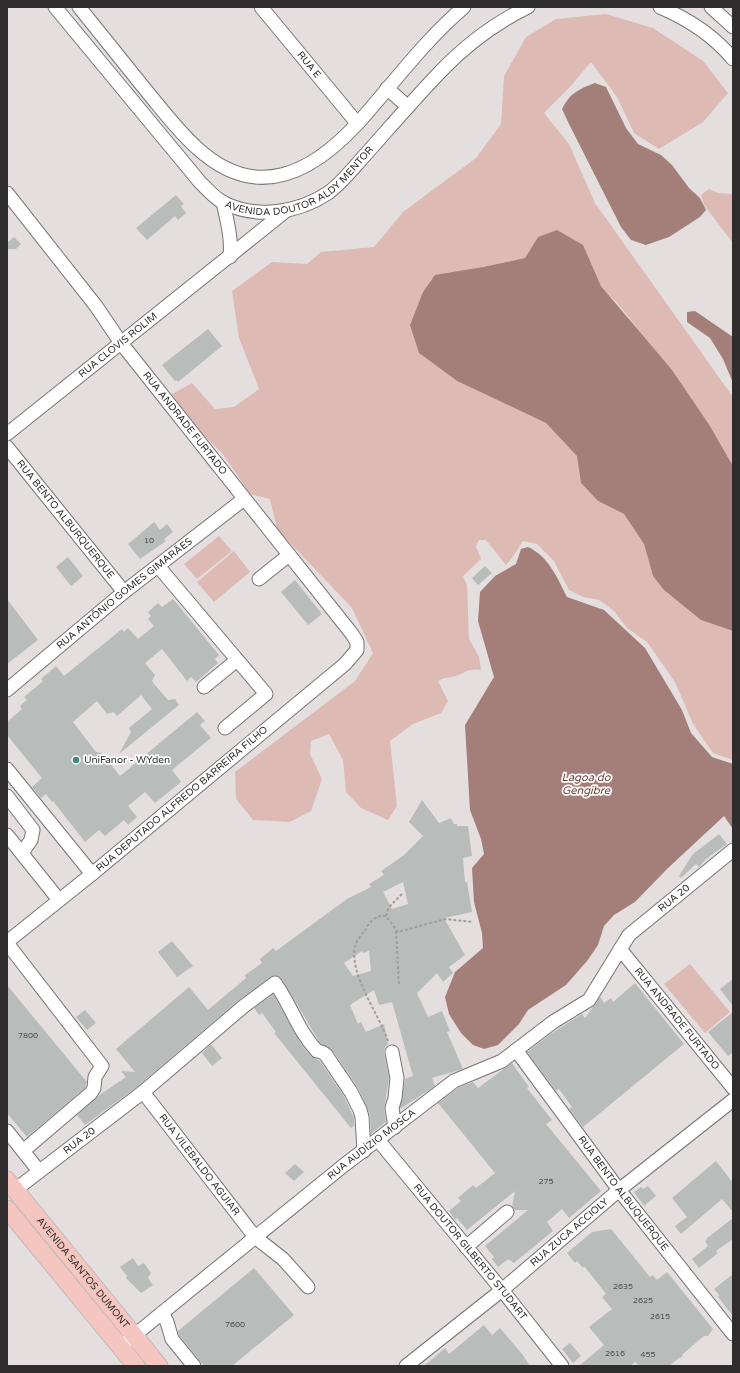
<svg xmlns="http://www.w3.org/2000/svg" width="740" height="1373" font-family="'Varela Round',sans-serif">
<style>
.green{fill:#debab5}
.water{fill:#a47f79}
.building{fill:#b8bdbc;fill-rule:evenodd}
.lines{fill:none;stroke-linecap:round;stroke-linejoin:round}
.minor-casing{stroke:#787473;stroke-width:15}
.major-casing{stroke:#bcbbbb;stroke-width:19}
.path{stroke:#a29e9d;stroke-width:2;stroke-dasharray:3 2;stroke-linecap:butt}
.minor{stroke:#fff;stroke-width:13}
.major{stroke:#f5c5bf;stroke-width:17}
.poi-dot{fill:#418987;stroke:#fff;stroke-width:1.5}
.labels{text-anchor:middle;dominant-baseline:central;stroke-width:3.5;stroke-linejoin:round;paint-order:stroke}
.number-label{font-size:8px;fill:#505050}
.street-label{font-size:10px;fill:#2e2c2c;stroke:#fff}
.poi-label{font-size:10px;fill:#2e2c2c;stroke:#fff;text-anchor:start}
.water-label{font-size:11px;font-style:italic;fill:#713b34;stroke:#fff}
</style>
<rect width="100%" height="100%" fill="#e4dfde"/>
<path class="green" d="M606,14L653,28L703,61L728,93L703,122L659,149L634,133L617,97L591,62L569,88L544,113L569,144L595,203L733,397V466L710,426L624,311L601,286L583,246L538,237L525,258L483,267L419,353L457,381L546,423L578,456L581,483L598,501L624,514L644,544L653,576L701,620L733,631V760L713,753L693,724L675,682L647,642L627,628L614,611L599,600L583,597L569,590L554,561L537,544L523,541L512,558L506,565L486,540H479L476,546L481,559L463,576L467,585L469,639L479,657L481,670C468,668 467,672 456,676C449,678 445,677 438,681L448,701L441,713L413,724L390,741L397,806L388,820L361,808L346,792L343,760L329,734L311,741L310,754L322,779L311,811L290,822L253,820L236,799L235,772L355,681L373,653L352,608L277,529L270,499L250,494L222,453L195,427L172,394L192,383L215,409L234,407L259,389L239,338L232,291L272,262L307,264L321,252L374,247L403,212L476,158L501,124L504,76L526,37L556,19Z
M709,189L718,193L733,194V243L704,205L701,195Z
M219,536L232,551L197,579L184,564Z
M234,551L250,572L214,602L197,582Z
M690,964L730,1012L705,1033L664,984Z"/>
<path class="water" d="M595,83L606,87L626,128L638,144L661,155L672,165L689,188L700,198L706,210L700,217L669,237L646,245L631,240L621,227L569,124L562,109C570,93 579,89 595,83Z
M557,230L583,245L601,286L672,370L710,426L733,466V631L701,620L664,590L653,576L644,544L624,514L598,501L581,483L577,456L546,423L457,381L419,353L410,325L423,292L435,275L483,267L525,258L538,237Z
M695,311L733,337V383L723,359L710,338L687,322V312Z
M528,547C548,556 557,577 567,597L604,610L645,648L682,710L691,733L712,757L733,764V829L724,816L668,868L635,902L614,915L604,926L598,945L587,961L566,985L528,1010L519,1024L498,1045L484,1049L473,1045L461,1033L449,1014L445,997L455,972L483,948L482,933L474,902L472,868L484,854L481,839L470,810L465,725L494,677L478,621L480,592L495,576L516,564L521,549Z"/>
<path class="building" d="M176,195L184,204L181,206L186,213L178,220L175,216L147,240L136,228Z
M14,237L21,244L16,249H7V243Z
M208,329L222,346L178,382L177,380L175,381L162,365Z
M154,522L160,530L167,524L173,532L164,539L166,541L140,559L128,544Z
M68,557L83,576L71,586L56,567Z
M485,566L492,573L478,585L472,578Z
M295,580L322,614L308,625L281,592Z
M7,599L38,640L7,664Z
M173,599L219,655L215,659L218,663L196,682L191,677L187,681L162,649L145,663L155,675L152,681L155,685L168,700L175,699L179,705L119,754L131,732L129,728L152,709L141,695L117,716L114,712L107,714L97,701L73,722L96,752L102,753L120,776L197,712L205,721L200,725L211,738L172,770L181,782L155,803L145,792L128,806L137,817L128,825L124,820L105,836L99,830L85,842L53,801L52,802L46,794L41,798L32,787L42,778L7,735V722L22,709L20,706L27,700L24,697L43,681L41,679L56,666L64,676L122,629L124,632L128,628L138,639L154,626L148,619L151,616L148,612L158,603L162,607Z
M422,800L439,823L451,818L454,824H457V826H468L472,856L463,858L465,882H467L472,912L444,918L465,955L449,967L453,973L443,982L437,973L417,993L428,1017L442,1011L450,1031L447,1032L463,1069L432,1078L435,1086L400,1109L405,1079L413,1076L392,1002L379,1005L374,990L350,1005L358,1024L361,1022L366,1032L384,1024L388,1045L385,1046L384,1053L389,1078L384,1109L386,1122L371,1134L370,1115L358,1088L333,1051L321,1044L317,1038L282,979L274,975L239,1000L138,1086L85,1125L77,1115L98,1096L126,1077L121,1071L135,1072L116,1049L189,987L208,1010L246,978L245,975L262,963L260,959L273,948L276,951L347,899L371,887L369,884L384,875L381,871L404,855L423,836L409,822ZM403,882L408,904L392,909L383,892ZM362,951L363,953L369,951L371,971L353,976L344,963Z
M719,834L727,844L706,859L699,867L696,864L681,878L679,876L693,854Z
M172,941L193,966L177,977L158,952Z
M733,979V1006L720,989Z
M635,983L684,1044L583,1127L569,1109L572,1107L559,1089L556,1091L527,1052L552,1033L582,1014L585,1018L600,997L604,1003L611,998L613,1002Z
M7,985L87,1082L85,1088L27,1137L7,1113Z
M273,994L304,1048L311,1056L320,1061L344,1096L354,1118V1126L351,1128L274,1033L276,1032L262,1013L259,1015L254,1008Z
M85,1010L96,1023L87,1030L76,1017Z
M733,1012V1052L728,1056L708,1032Z
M211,1044L222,1058L212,1066L202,1053Z
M512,1063L529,1087L527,1088L552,1120L546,1124L601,1191L569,1218L562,1209L547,1222L553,1231L514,1263L508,1259L498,1267L492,1259L494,1257L485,1246L528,1210H515L512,1206L515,1191L467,1230L457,1218L455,1220L449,1211L461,1201L458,1198L473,1185L476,1188L495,1173L438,1103L458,1088L473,1082L478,1088Z
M716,1161L733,1183V1212L722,1199L681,1234L675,1226L687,1217L672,1198Z
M295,1164L304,1172L294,1181L285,1173Z
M648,1186L656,1196L644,1206L634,1192L641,1187L643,1189Z
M733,1218V1239L716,1251L718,1253L699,1268L692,1259L708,1246L705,1241L707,1240L706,1239Z
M611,1229L650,1277L653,1275L657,1280L667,1272L713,1329L708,1336H704L683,1354L682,1357L679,1358L669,1366H639L635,1362L630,1366H579L604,1345L589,1327L612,1309L602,1297L606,1294L603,1290L584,1266L583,1268L577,1261L575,1263L567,1253L592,1232Z
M133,1258L138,1266L144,1263L151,1273L148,1278L153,1285L141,1293L126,1278L127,1276L120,1267Z
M254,1268L294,1315L232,1366H204L179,1335L178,1331Z
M733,1274V1316L718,1297L719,1295L714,1289Z
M484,1325L492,1335L500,1328L523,1355L530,1366H424L445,1348L449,1354Z
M570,1343L581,1356L573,1363L562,1349Z"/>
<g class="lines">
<g class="minor-casing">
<g id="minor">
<path id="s1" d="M55,7L199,181C206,188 214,198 224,203C257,219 298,213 328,193C342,183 354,167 366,154C391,126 415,98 441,71C467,44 495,23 528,7"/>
<path d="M79,7C102,36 126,65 149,94C164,112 179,132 197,148C256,202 311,174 358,123C393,84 424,41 464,7"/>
<path id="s2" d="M261,7L357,123"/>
<path d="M660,7C688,19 714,36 733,59"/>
<path d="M711,7L733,27"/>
<path d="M387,88L408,107"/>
<path id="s3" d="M7,193L96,306L121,343L352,634L357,642V650L345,664L92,874L7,942"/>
<path d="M223,202C227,221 232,238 230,257"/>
<path id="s4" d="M7,434L287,210"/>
<path id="s5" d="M7,447L124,592"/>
<path d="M158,566L266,694L225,728"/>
<path d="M259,579L289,555"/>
<path d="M204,687L237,660"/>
<path id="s6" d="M7,690L124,592L244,499"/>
<path d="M7,769L92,874"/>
<path d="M7,796L33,830L31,840L22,853"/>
<path d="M7,835L59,900"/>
<path d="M7,943L102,1066L95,1077L94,1088L91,1093L23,1151L39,1171"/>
<path id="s7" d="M620,949L733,1088"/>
<path id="s8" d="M516,1050L619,1190L733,1334"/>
<path d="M392,1052L397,1078L395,1098L392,1108L395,1127"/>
<path id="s9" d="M143,1092L255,1237L283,1259L308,1287"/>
<path d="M7,1131L23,1151"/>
<path id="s10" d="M378,1140L502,1290L562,1366"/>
<path id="s11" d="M15,1190L143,1092L244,1006L275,983C291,1005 298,1031 317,1051L322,1052L326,1055L351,1092L360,1110L362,1117L364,1151"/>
<path d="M466,1247L507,1212"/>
<path d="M162,1313L167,1322L172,1339L194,1366"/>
<path id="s12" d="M120,1347L343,1166L454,1081L502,1061L553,1022L589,1000L629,935L733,850"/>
<path id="s13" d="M406,1366L502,1290L619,1190L733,1100"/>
</g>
</g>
<g class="major-casing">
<g id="major">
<path id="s14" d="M7,1180L159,1366"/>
<path d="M7,1209L136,1366"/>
</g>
</g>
<path class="path" d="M386,916L389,907L403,893
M396,931L399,985
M388,1041C379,1014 349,975 355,946C357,940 362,934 365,930C370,921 376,915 386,916L398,932L445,919L473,922"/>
<use href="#minor" class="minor"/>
<use href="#major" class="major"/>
</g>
<circle class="poi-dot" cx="76" cy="760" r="4"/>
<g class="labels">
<g class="number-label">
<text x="149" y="540">10</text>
<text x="28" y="1035">7800</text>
<text x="546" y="1181">275</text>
<text x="623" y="1286">2635</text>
<text x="643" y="1300">2625</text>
<text x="660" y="1316">2615</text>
<text x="235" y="1324">7600</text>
<text x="615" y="1353">2616</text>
<text x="648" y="1354">455</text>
</g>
<g class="street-label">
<text stroke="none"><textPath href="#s2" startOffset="75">RUA E</textPath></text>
<text stroke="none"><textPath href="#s1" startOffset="346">AVENIDA DOUTOR ALDY MENTOR</textPath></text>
<text stroke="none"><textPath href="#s4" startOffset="142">RUA CLOVIS ROLIM</textPath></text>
<text stroke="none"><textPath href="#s3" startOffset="291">RUA ANDRADE FURTADO</textPath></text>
<text stroke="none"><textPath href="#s5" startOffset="93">RUA BENTO ALBURQUERQUE</textPath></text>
<text stroke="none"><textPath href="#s6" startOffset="152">RUA ANTÔNIO GOMES GIMARÃES</textPath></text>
<text transform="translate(182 799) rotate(-40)">RUA DEPUTADO ALFREDO BARREIRA FILHO</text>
<text stroke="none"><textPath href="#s12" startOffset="720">RUA 20</textPath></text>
<text stroke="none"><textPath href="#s7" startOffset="90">RUA ANDRADE FURTADO</textPath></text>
<text stroke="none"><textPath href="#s11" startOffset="81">RUA 20</textPath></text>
<text stroke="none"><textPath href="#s12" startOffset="323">RUA AUDÍZIO MOSCA</textPath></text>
<text stroke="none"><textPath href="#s9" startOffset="92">RUA VILEBALDO AGUIAR</textPath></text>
<text stroke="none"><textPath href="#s8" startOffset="179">RUA BENTO ALBUQUERQUE</textPath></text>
<text stroke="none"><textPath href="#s13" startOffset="211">RUA ZUCA ACCIOLY</textPath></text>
<text stroke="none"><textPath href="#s10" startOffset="145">RUA DOUTOR GILBERTO STUDART</textPath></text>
<text stroke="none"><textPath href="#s14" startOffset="120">AVENIDA SANTOS DUMONT</textPath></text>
</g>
<g class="poi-label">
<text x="84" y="760">UniFanor - WYden</text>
</g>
<g class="water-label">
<text x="586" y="777">Lagoa do<tspan x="586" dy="13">Gengibre</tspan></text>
</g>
</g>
<rect width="740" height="1373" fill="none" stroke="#2e2c2c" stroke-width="16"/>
</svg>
